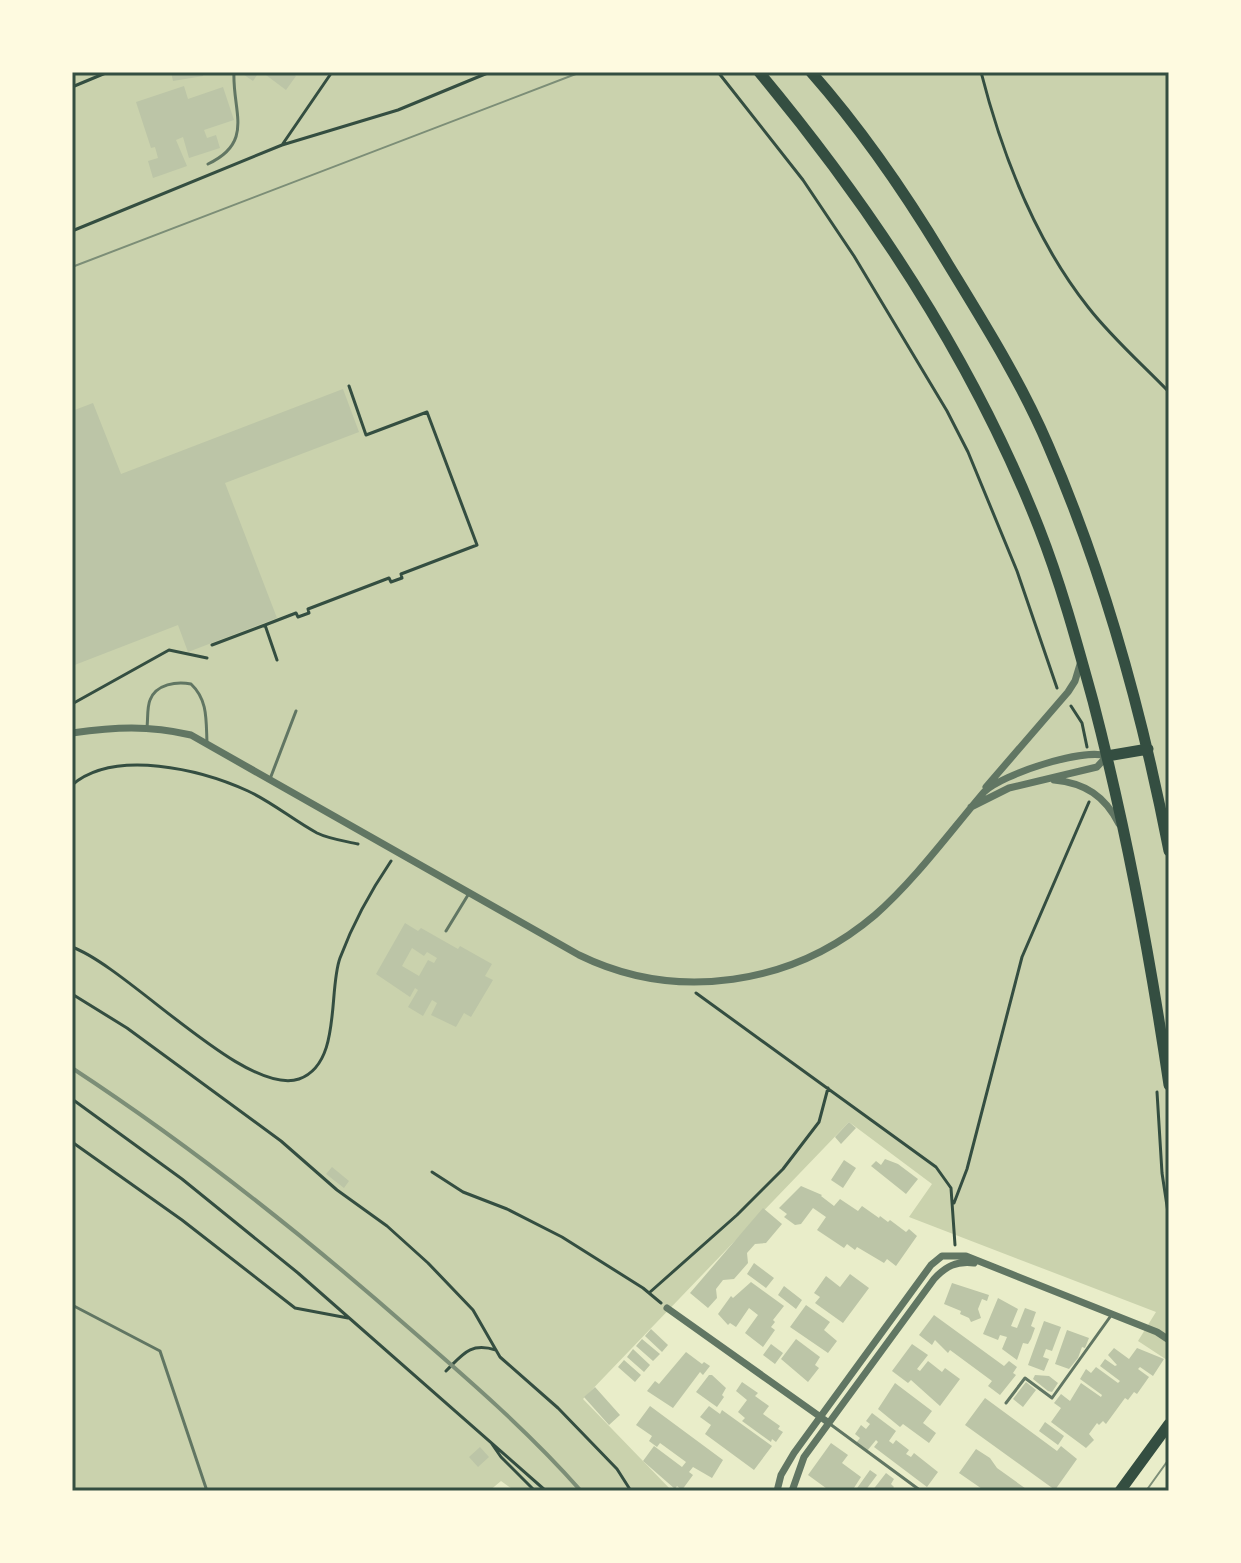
<svg xmlns="http://www.w3.org/2000/svg" width="1241" height="1563" font-family="'Source Serif 4',serif">
<style>
.green{fill:#cad2ad}
.building{fill:#bcc5a7;fill-rule:evenodd}
.lines{fill:none;stroke-linecap:round;stroke-linejoin:round}
.path{stroke:#344e41;stroke-width:3}
.service{stroke:#617663;stroke-width:3}
.minor{stroke:#617663;stroke-width:7}
.trunk{stroke:#344e41;stroke-width:11}
.tram{stroke:#7c8e77;stroke-width:2}
.rail{stroke:#7c8e77;stroke-width:4}
.neatline{fill:none;stroke:#344e41;stroke-width:3}
</style>
<rect width="100%" height="100%" fill="#e9edc9"/>
<path class="green" d="M72,72H1169V1357L1167,1360L1138,1341L1156,1312L909,1217L932,1184L849,1122L583,1399L672,1491H515L501,1481L489,1491H72Z"/>
<path class="building" d="M171,72H204L203,76L173,81Z
M240,72H259L253,81Z
M262,72H290L296,76L286,90Z
M184,86L188,99L223,87L234,120L204,130L207,138L216,135L220,148L189,158L183,137L176,140L187,166L153,178L148,161L158,158L155,147L151,148L136,102Z
M343,389L359,432L225,483L277,618L188,652L178,625L72,666V411L93,403L121,474Z
M405,923L418,931L421,928L458,949L460,946L492,964L485,976L493,980L471,1017L464,1013L456,1027L431,1015L437,1003L432,1000L423,1016L408,1007L418,990L415,988L410,997L376,974ZM412,948L424,956L427,952L437,958L434,963L428,960L419,976L402,966Z
M849,1122L856,1128L841,1144L835,1137Z
M885,1159L898,1164L918,1179L906,1194L871,1166L876,1161L881,1165Z
M844,1160L856,1168L843,1188L831,1180Z
M332,1167L349,1181L344,1188L326,1174Z
M801,1186L822,1195L821,1196L834,1206L840,1199L858,1211L862,1206L879,1218L880,1216L888,1222L890,1220L906,1232L909,1229L917,1236L896,1266L887,1259L884,1263L857,1247L855,1250L847,1244L844,1248L817,1230L826,1217L813,1208L801,1224L795,1225L784,1217L787,1214L779,1208Z
M763,1208L782,1224L766,1243L755,1244L747,1253L748,1263L734,1279L723,1280L716,1289L717,1298L708,1308L690,1293Z
M754,1263L774,1278L766,1288L747,1274Z
M850,1274L869,1288L843,1323L815,1303L820,1297L814,1293L826,1276L840,1287Z
M751,1282L784,1306L773,1320L775,1322L771,1327L775,1330L763,1347L745,1333L758,1315L749,1308L736,1327L730,1323L728,1325L718,1314L731,1296L733,1298Z
M952,1283L989,1295L987,1301L982,1299L978,1309L981,1318L971,1322L969,1318L960,1314L961,1311L944,1304Z
M784,1286L802,1300L796,1309L778,1295Z
M998,1298L1018,1309L1011,1326L1017,1328L1025,1308L1036,1312L1031,1326L1035,1328L1031,1339L1028,1344L1023,1343L1017,1360L1002,1349L1007,1337L1000,1335L998,1340L983,1334Z
M806,1305L830,1322L824,1330L837,1341L828,1353L790,1327Z
M934,1315L1004,1366L1009,1361L1017,1367L1013,1373L1016,1375L1000,1395L988,1386L992,1381L950,1350L948,1353L935,1340L932,1345L919,1335Z
M1044,1321L1061,1327L1052,1351L1046,1349L1043,1357L1049,1359L1044,1371L1028,1365Z
M651,1329L668,1345L662,1352L645,1336Z
M1067,1330L1089,1338L1085,1348L1082,1347L1078,1358L1069,1369L1055,1364Z
M642,1339L660,1354L653,1361L636,1346Z
M796,1339L820,1357L815,1365L819,1368L808,1382L781,1359Z
M771,1344L783,1353L775,1364L763,1355Z
M912,1344L928,1355L917,1369L920,1371L928,1361L942,1372L945,1368L960,1379L940,1406L911,1380L908,1383L892,1371Z
M1114,1348L1129,1359L1137,1348L1164,1359L1153,1376L1140,1367L1138,1369L1149,1377L1137,1394L1134,1392L1128,1400L1125,1398L1106,1424L1103,1421L1099,1425L1097,1423L1089,1434L1094,1440L1086,1448L1051,1422L1061,1408L1054,1403L1061,1394L1070,1401L1081,1383L1101,1397L1102,1395L1080,1379L1086,1369L1091,1373L1096,1367L1118,1383L1120,1381L1100,1366L1105,1359L1115,1366L1117,1365L1108,1355Z
M633,1349L650,1365L644,1372L627,1357Z
M686,1352L702,1364L704,1362L710,1366L703,1375L700,1372L673,1408L647,1391L655,1381L659,1384Z
M624,1360L641,1375L635,1382L618,1367Z
M709,1375H712L726,1388L722,1395L724,1397L717,1407L696,1392Z
M1035,1375L1049,1376L1058,1383L1052,1392L1048,1391L1033,1379Z
M742,1382L758,1393L755,1396L769,1406L763,1414L780,1426L778,1429L783,1432L776,1442L772,1439L771,1442L742,1421L745,1418L738,1412L747,1400L736,1391Z
M1026,1382L1036,1390L1023,1407L1013,1399Z
M895,1383L932,1411L923,1423L936,1433L929,1443L903,1424L900,1427L878,1409Z
M595,1387L620,1415L609,1425L584,1397Z
M985,1398L1057,1451L1061,1446L1077,1459L1055,1490L965,1425Z
M650,1406L723,1460L712,1478L693,1467L689,1472L693,1475L682,1490L677,1486L675,1489L643,1461L654,1446L682,1467L686,1462L660,1443L657,1447L649,1441L652,1436L636,1425Z
M709,1406L720,1414L722,1410L772,1446L754,1470L705,1434L711,1425L700,1417Z
M872,1413L896,1431L889,1441L893,1444L896,1440L909,1450L906,1454L911,1457L914,1453L938,1472L927,1487L874,1447L878,1442L876,1440L867,1451L856,1443L860,1438L855,1434L861,1425L866,1429L870,1424L866,1421Z
M1045,1422L1064,1436L1058,1445L1039,1431Z
M831,1443L848,1455L842,1463L861,1477L852,1491H830L808,1475Z
M480,1447L489,1457L478,1467L469,1457Z
M976,1449L990,1458L997,1468L1029,1491H985L959,1473Z
M870,1470L877,1475L865,1491H855Z
M886,1473L894,1479L891,1484L894,1487L891,1491H872Z"/>
<g class="lines">
<path class="path" d="M718,72L803,180L854,256L947,411L968,452L1017,571L1057,688
M981,72C1002,154 1035,240 1088,307C1112,338 1142,364 1169,392
M72,87L108,72
M282,145L332,72
M72,231L282,145L398,110L490,72
M212,645L265,625
M277,660L265,625L296,613L298,617L309,613L308,609L389,578L391,582L402,578L401,574L477,545L427,412L366,435L349,386
M72,704L169,650L207,658
M1071,706L1082,723L1087,747
M72,785C115,748 202,770 248,791C272,802 293,820 317,833C329,839 345,841 358,844
M72,947C129,968 245,1097 299,1079C342,1064 328,990 340,958C353,923 370,892 391,861
M696,993L936,1167L951,1188L955,1245
M72,994L127,1028L281,1141L337,1190L387,1226L428,1263L473,1310L500,1357L558,1408L617,1469L631,1491
M1157,1092L1162,1173L1169,1219
M72,1099L182,1179L298,1273L546,1491
M72,1142L182,1220L295,1308L348,1318
M432,1172L463,1192L507,1209L562,1237L643,1288L661,1303
M954,1203L967,1169L1022,957L1089,802
M649,1293L737,1215L783,1169L819,1122L828,1088
M446,1371C463,1354 470,1342 496,1350
M492,1444L501,1457L535,1491"/>
<path class="service" d="M208,164C255,142 232,111 234,72
M147,727C148,719 147,707 150,700C156,684 177,681 191,684C208,700 206,720 207,743
M270,779L296,711
M446,931L468,895
M72,1305L160,1351L207,1491
M1006,1403L1025,1378L1052,1398L1110,1317
M830,1424L921,1491"/>
<path class="minor" d="M72,733C115,727 148,725 191,735L579,955C677,1003 793,985 875,915C914,881 950,832 984,792C1003,774 1082,748 1107,756L1097,767L1009,788L971,807
M1054,780C1085,783 1105,796 1119,824
M986,787L1068,692L1075,681L1081,661
M667,1308L829,1423
M777,1491L781,1475L794,1453L931,1265L942,1256H966L1157,1332L1169,1340
M792,1491L804,1457L934,1279C946,1266 956,1261 974,1263"/>
<path class="trunk" d="M759,72C874,210 973,360 1039,528C1061,584 1077,643 1093,701C1126,828 1150,956 1169,1085
M811,72C863,131 908,197 948,264C984,323 1021,382 1048,445C1105,576 1142,712 1169,851
M1107,756L1148,749
M1120,1491L1169,1424"/>
<path class="tram" d="M72,267L581,72
M1146,1491L1169,1459"/>
<path class="rail" d="M72,1068C191,1146 302,1234 409,1328C469,1380 529,1432 581,1491"/>
</g>
<rect width="1241" height="1563" fill="none" stroke="#fefae0" stroke-width="148"/>
<rect x="74" y="74" width="1093" height="1415" class="neatline"/>
</svg>
